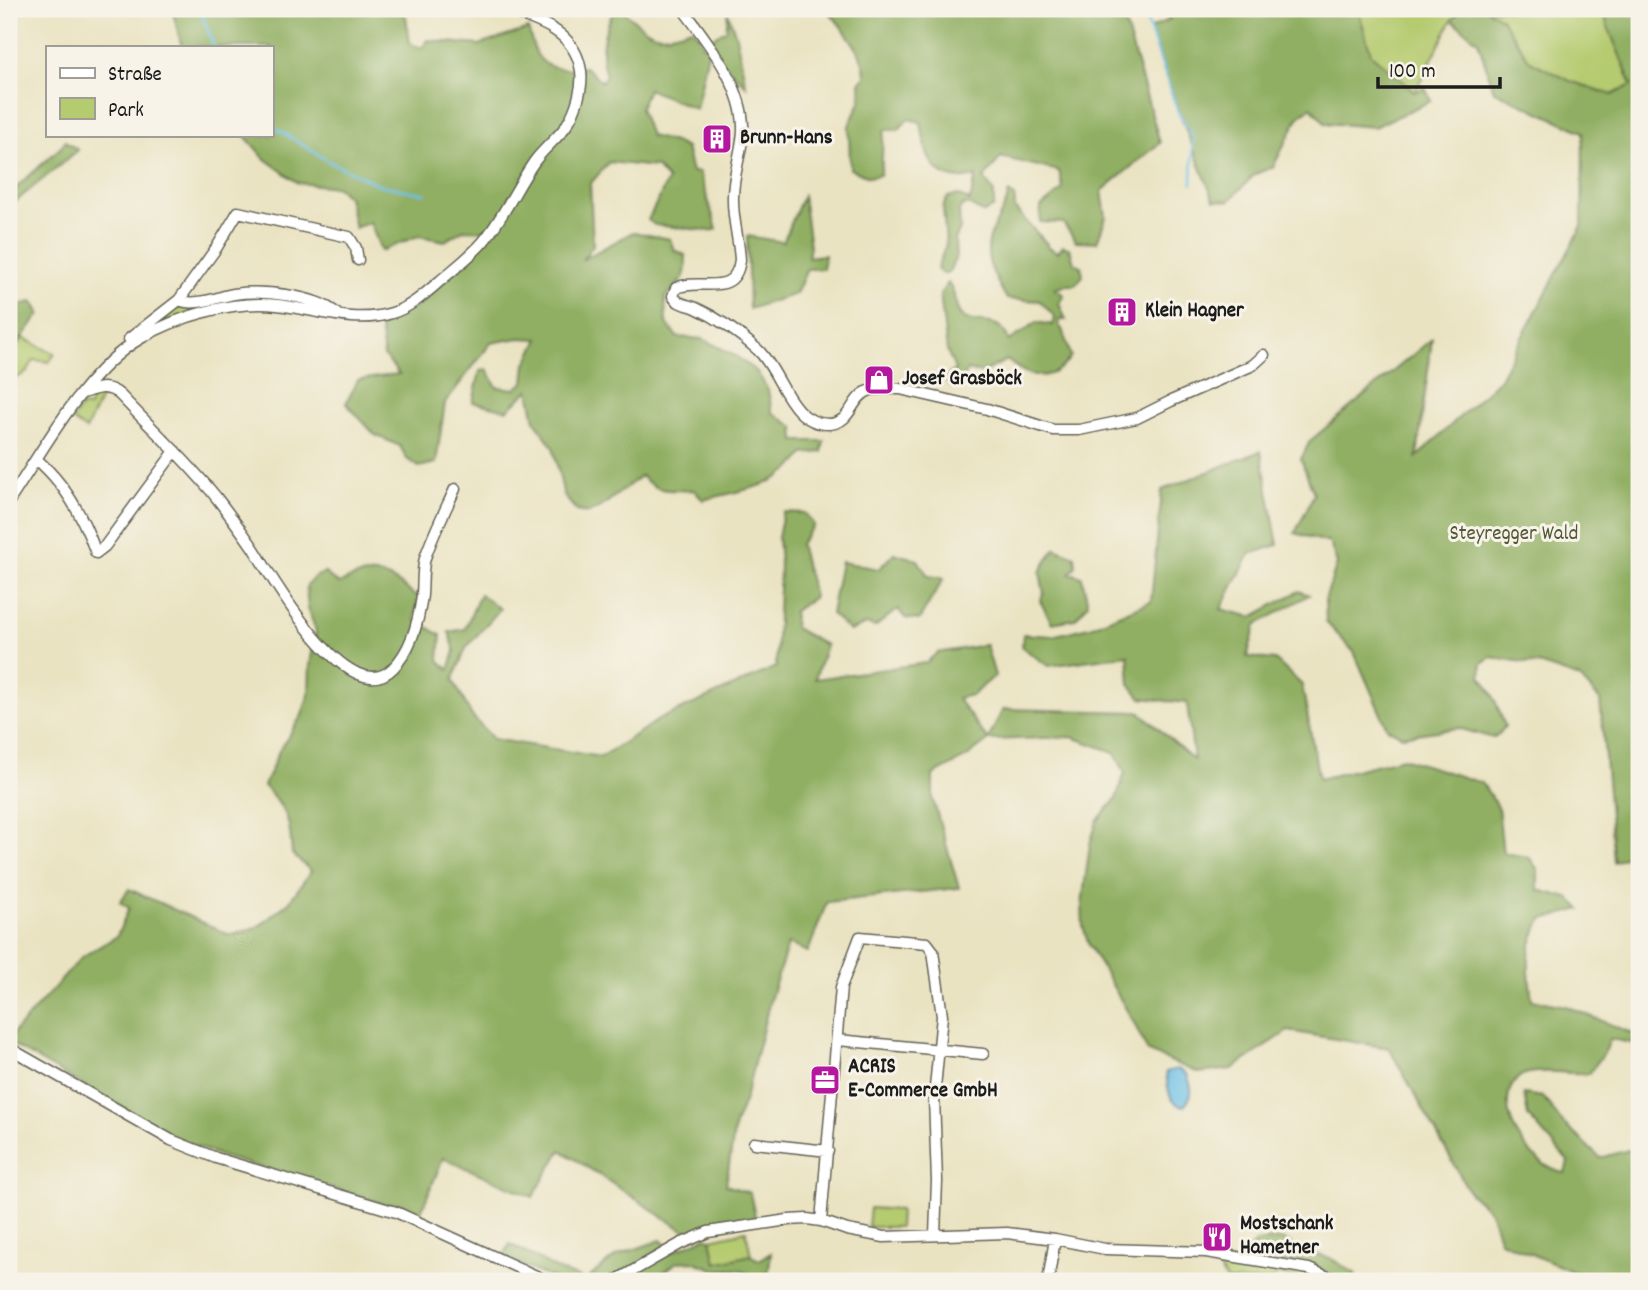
<svg xmlns="http://www.w3.org/2000/svg" width="1648" height="1290" font-family="Dekko,sans-serif">
<style>
.green{fill:#b5cb6f;stroke:#687446;stroke-width:2}
.forest{fill:#90af62;stroke:#56663f;stroke-width:2}
.water{fill:#6ac0e7;stroke:#436e82;stroke-width:2}
.lines{fill:none;stroke-linecap:round;stroke-linejoin:round}
.stream{stroke:#6ac0e7;stroke-width:2.5}
.street-casing{stroke:#646256;stroke-width:13}
.street{stroke:#fff;stroke-width:10}
.labels{text-anchor:middle;dominant-baseline:central;stroke-width:6;stroke-linejoin:round;paint-order:stroke}
.poi-label{font-size:21px;font-weight:bold;fill:#1c1c1c;stroke:#f7f3e8;text-anchor:start}
.park-label{font-size:21px;fill:#525939;stroke:#f7f3e8}
</style>
<rect width="100%" height="100%" fill="#f7f3e8"/>
<filter id="ink" filterUnits="userSpaceOnUse"><feTurbulence type="fractalNoise" baseFrequency=".0143" numOctaves="2"/><feDisplacementMap in="SourceGraphic" scale="14" xChannelSelector="R" yChannelSelector="G"/><feConvolveMatrix kernelMatrix="1 2 1 2 8 2 1 2 1" color-interpolation-filters="sRGB"/></filter>
<filter id="wash" filterUnits="userSpaceOnUse"><feTurbulence type="fractalNoise" baseFrequency=".00686" numOctaves="4" result="noise"/><feDisplacementMap in="SourceGraphic" scale="28" xChannelSelector="R" yChannelSelector="G"/><feGaussianBlur stdDeviation="1.57" result="paint"/><feColorMatrix in="noise" values="0 0 0 0 0 0 0 0 0 0 0 0 0 0 0 0 0 1.4 0 .05"/><feComposite in="paint" operator="in"/></filter>
<g filter="url(#wash)">
<rect width="100%" height="100%" fill="#eae3c2"/>
<path class="green" d="M1358,9H1462L1452,20L1415,92L1371,54Z
M1486,9H1603L1607,24L1632,85L1612,95L1570,81L1530,61L1501,18Z
M261,294L324,307L263,301L152,328L150,324L174,307Z
M23,338L55,354L49,362L34,360L27,372L9,382V354Z
M104,391L86,430L72,420L82,406L89,407L92,398L87,395Z
M870,1208L900,1210L899,1227H868Z
M746,1231L751,1255L716,1263L711,1239Z
M1217,1259L1309,1272L1333,1281H1308L1278,1274L1270,1281H1227L1216,1264Z"/>
<path class="forest" d="M172,9H397L406,16L410,44L422,48L428,40L479,45L528,29C531,37 533,49 538,56C548,71 570,70 585,67L602,82L606,75C598,53 603,32 613,12L622,10C652,34 653,42 692,28L700,37L702,45L709,47L710,39L726,30L728,13L736,36L746,86L709,48L696,109L648,89L640,108L650,136L674,142L686,148L692,172H699L717,229L711,231L655,225L648,220L668,180L656,167L609,162L590,184L593,245L582,260L633,232L670,239L674,250L685,255C689,278 681,282 665,297L666,322L677,337L703,339L736,356L757,372L768,390L772,412L794,427L795,441H824L822,452L804,454C777,490 743,489 703,500L694,490C671,490 658,494 641,476L601,507L588,513L577,511L564,496L553,447L535,421L529,390L507,410L473,402L480,371L487,369L497,387L515,389L524,382L526,364L539,339L519,338L491,343L445,403L436,463L419,467L407,459L400,446L375,435L346,403L358,380L399,374L384,356L380,327C390,315 407,313 419,304L494,231L463,230L445,241L418,236L381,251L370,222L355,228L348,197L337,187L298,183L265,159L244,135H271V47H182Z
M827,9H1117L1118,21L1126,26L1160,143L1102,191L1106,217L1097,242L1076,241L1063,223L1040,222L1041,207L1063,189L1059,171L1001,157L984,178L994,193V207L984,213L970,205H964L959,210L960,229L955,240L956,257L949,272L942,274L937,269L946,244L943,207L948,197L958,195L970,201L976,176C969,177 960,180 953,178C927,172 924,144 921,122L908,119L898,130H885C880,146 884,160 880,175L869,177L850,169L849,126L861,100L860,82L865,77C866,53 842,28 827,9Z
M1158,9H1358L1371,54L1415,92L1425,87L1431,101L1374,127L1325,123L1311,107L1298,118L1273,167L1255,174L1229,201L1214,200L1178,110L1150,29L1170,19Z
M1462,9H1486L1501,18L1530,61L1570,81L1612,95L1632,85L1607,24L1603,9H1639V851L1614,862L1600,700L1580,678L1542,665L1491,657L1482,663L1481,676L1493,695L1505,726L1500,733L1493,738L1458,728L1402,736L1387,728L1354,652L1326,622L1325,600L1337,564L1330,543L1295,533L1314,494L1301,459L1310,441L1432,339L1417,457L1499,380L1582,226L1583,132L1494,91L1478,41L1452,20Z
M65,141L78,150L9,207V194L60,148Z
M1009,193L1015,197V209L1047,244V247L1058,252L1063,246L1070,249L1074,263L1081,266L1083,276L1075,285H1066L1055,289L1064,295L1059,303L1066,320H1059V326L1062,329L1071,356C1053,384 1029,379 1007,360L981,373L968,370L963,378L951,387L945,379L955,369L947,351L940,294L948,283C958,295 953,309 963,317C978,328 1000,313 1009,341L1037,322L1053,325L1055,317L1040,301L1007,299C993,275 980,255 994,228C999,216 1007,206 1009,193Z
M803,196L810,246L808,257L825,255L823,269H807L796,294L749,309L747,236L783,242Z
M33,302L40,314L9,354V307Z
M1261,451L1278,545L1250,554L1221,609L1252,617L1299,591L1309,595L1256,625L1247,657L1275,660L1302,685L1319,779L1403,758L1482,783L1498,807L1503,853L1529,857L1538,870V890L1569,898L1581,909L1543,919C1524,946 1528,969 1532,1000L1566,1006L1636,1035L1639,1033V1056L1632,1043L1610,1039L1606,1050L1589,1074C1573,1074 1531,1067 1519,1077C1487,1105 1531,1169 1565,1173L1568,1161L1528,1116L1524,1094L1543,1097L1561,1121L1600,1158L1639,1147V1281H1595L1500,1241L1490,1211L1470,1193L1389,1048L1288,1031L1232,1069L1199,1073L1148,1052L1133,1021L1088,943L1083,926L1082,904L1090,844L1097,821L1116,799L1125,772L1114,752L1072,737L989,740L967,757L933,775V800L959,888L827,902L808,952L788,944L770,1000L745,1099L735,1125L726,1185L750,1193L756,1221L689,1234L561,1150L533,1197L443,1158L418,1219L375,1201L224,1157L183,1142L9,1043V1038L82,957L117,936L129,908L120,902L129,889L230,935L258,927L289,902L311,871L292,854C289,817 289,813 264,786L279,751L302,715L309,694L310,664L316,631L308,609L306,587L314,577L325,573L339,584C370,566 389,573 414,595H419L415,620L441,635L439,660L449,670L455,651L449,632L465,629L480,594L500,609L466,648L453,680L472,716L493,739L601,757L660,719L776,667L780,564L778,538L783,512L805,513L814,525L800,544L814,597L793,612L795,628L826,645L815,679L926,663L937,653L986,645L995,676L972,695L957,698L988,740L1003,709L1140,712L1194,760L1187,703L1141,698L1130,684L1128,655L1048,666L1022,647L1023,634L1052,636L1093,626L1151,601L1162,490Z
M1055,548L1075,556L1076,566L1070,573L1082,577L1088,604L1075,619L1052,623L1040,601L1044,593L1040,572Z
M894,553L918,560L928,576L944,578L919,620L905,618L898,609L875,627L866,624L850,631L831,614L841,562L879,569Z
M705,1237L711,1239L716,1263L751,1255L759,1260L771,1253L768,1276L771,1281H759L741,1270L714,1269L692,1261L677,1262L653,1281H558L503,1257L510,1244L558,1270L586,1280L616,1256L661,1240L672,1252Z
M1282,1239L1303,1251L1330,1258L1356,1274L1351,1281C1341,1281 1326,1271 1315,1268C1291,1262 1266,1260 1242,1256L1256,1242Z"/>
<path class="water" d="M1177,1069L1187,1074C1192,1088 1194,1095 1184,1106C1167,1104 1168,1085 1166,1072Z"/>
<g class="lines">
<path class="stream" d="M200,9L214,47
M1143,9L1178,112L1193,137L1192,184
M271,125L328,161L380,185L425,194"/>
</g>
</g>
<g filter="url(#ink)">
<g class="lines">
<g class="street-casing">
<path id="street" d="M683,9C708,43 745,87 743,132C741,156 732,177 733,201C733,221 739,240 740,260C735,299 700,277 676,288L673,296C678,305 687,304 696,308C718,318 740,334 758,350C782,373 789,424 829,424C852,423 850,399 868,391C878,387 890,389 900,389L987,409L1053,430H1079L1137,418L1171,401L1253,365L1264,355
M179,300C195,307 217,297 234,294C262,290 314,295 336,313
M129,339L179,300L217,247L238,212L349,237L356,248L358,260
M83,393C98,388 108,384 121,396C153,430 187,461 216,497C229,514 242,531 254,549C272,578 349,713 393,668C412,649 419,620 422,595C423,582 422,569 425,558C433,534 445,511 455,489
M36,459C65,483 84,519 96,553L105,546L175,451
M9,501C44,449 85,370 141,338C179,316 233,300 277,305C315,309 354,325 392,313C411,307 426,293 440,281C455,268 471,256 483,242C503,218 516,188 534,162C543,149 557,139 566,126C576,111 585,84 580,66C572,29 535,20 504,9
M838,1040L983,1054
M9,1048L171,1140L216,1158L396,1212L547,1281
M754,1143L828,1151
M821,1221L841,987L860,937L927,943L933,951L942,1016L934,1098L937,1181L935,1235
M615,1281L680,1244L708,1232L788,1220L807,1219L821,1221L847,1230L884,1237L1007,1233L1055,1239L1105,1249L1206,1252L1309,1269L1338,1281
M1048,1281L1055,1239"/>
</g>
<use href="#street" class="street"/>
</g>
</g>
<defs>
<g id="building-square" transform="scale(1.575)"><rect x="-9" y="-9" width="18" height="18" rx="4" fill="#b5179e" stroke="#f7f3e8"/><path d="M-4-6H4V6H1V3H-1V6H-4ZM-2.5-4.3h1.7v1.8h-1.7ZM.8-4.3h1.7v1.8H.8ZM-2.5-1h1.7V.8h-1.7ZM.8-1h1.7V.8H.8Z" fill="#fff"/></g>
<g id="shop-square" transform="scale(1.575)"><rect x="-9" y="-9" width="18" height="18" rx="4" fill="#b5179e" stroke="#f7f3e8"/><path d="M-5-2.5h2.3a2.7 3.5 0 0 1 5.4 0H5L5.5 6h-11ZM-1.5-2.5h3a1.5 2.3 0 0 0-3 0Z" fill="#fff"/></g>
<g id="office-square" transform="scale(1.575)"><rect x="-9" y="-9" width="18" height="18" rx="4" fill="#b5179e" stroke="#f7f3e8"/><path d="M-6-3h4V-5.5h4V-3h4V5H-6ZM-1-4.5V-3h2v-1.5ZM-6 0V1H6V0Z" fill="#fff"/></g>
<g id="restaurant-square" transform="scale(1.575)"><rect x="-9" y="-9" width="18" height="18" rx="4" fill="#b5179e" stroke="#f7f3e8"/><path d="M-5-6h1v4h1v-4h1v4h1v-4h1v5L-1.5 .5V6h-2V.5L-5-1ZM5-6V6H3V1.5H1.5Q1.5-4 5-6Z" fill="#fff"/></g>
</defs>
<g fill-rule="evenodd">
<use href="#building-square" x="717" y="139"/>
<use href="#building-square" x="1122" y="312"/>
<use href="#shop-square" x="879" y="380"/>
<use href="#office-square" x="825" y="1080"/>
<use href="#restaurant-square" x="1217" y="1237"/>
</g>
<g class="labels">
<g class="poi-label">
<text x="740" y="139">Brunn-Hans</text>
<text x="1145" y="312">Klein Hagner</text>
<text x="902" y="380">Josef Grasböck</text>
<text x="848" y="1068">ACRIS<tspan x="848" dy="24">E-Commerce GmbH</tspan></text>
<text x="1240" y="1225">Mostschank<tspan x="1240" dy="24">Hametner</tspan></text>
</g>
<g class="park-label">
<text x="1514" y="535">Steyregger Wald</text>
</g>
</g>
<rect width="1648" height="1290" fill="none" stroke="#f7f3e8" stroke-width="35"/>
<rect x="46" y="46" width="228" height="91" fill="#f7f3e8" stroke="#9f9d96" stroke-width="2"/>
<rect x="60" y="68" width="35" height="10" fill="#ffffff" stroke="#9f9d96" stroke-width="2"/>
<text x="108" y="80" font-size="21" fill="#1c1c1c">Straße</text>
<rect x="60" y="98" width="35" height="21" fill="#b5cb6f" stroke="#9f9d96" stroke-width="2"/>
<text x="108" y="116" font-size="21" fill="#1c1c1c">Park</text>
<path d="M1378 77v10h122v-10" fill="none" stroke="#1c1c1c" stroke-width="3.5"/>
<text x="1389" y="77" font-size="21" fill="#1c1c1c" stroke="#f7f3e8" stroke-width="5" paint-order="stroke">100 m</text>
</svg>
